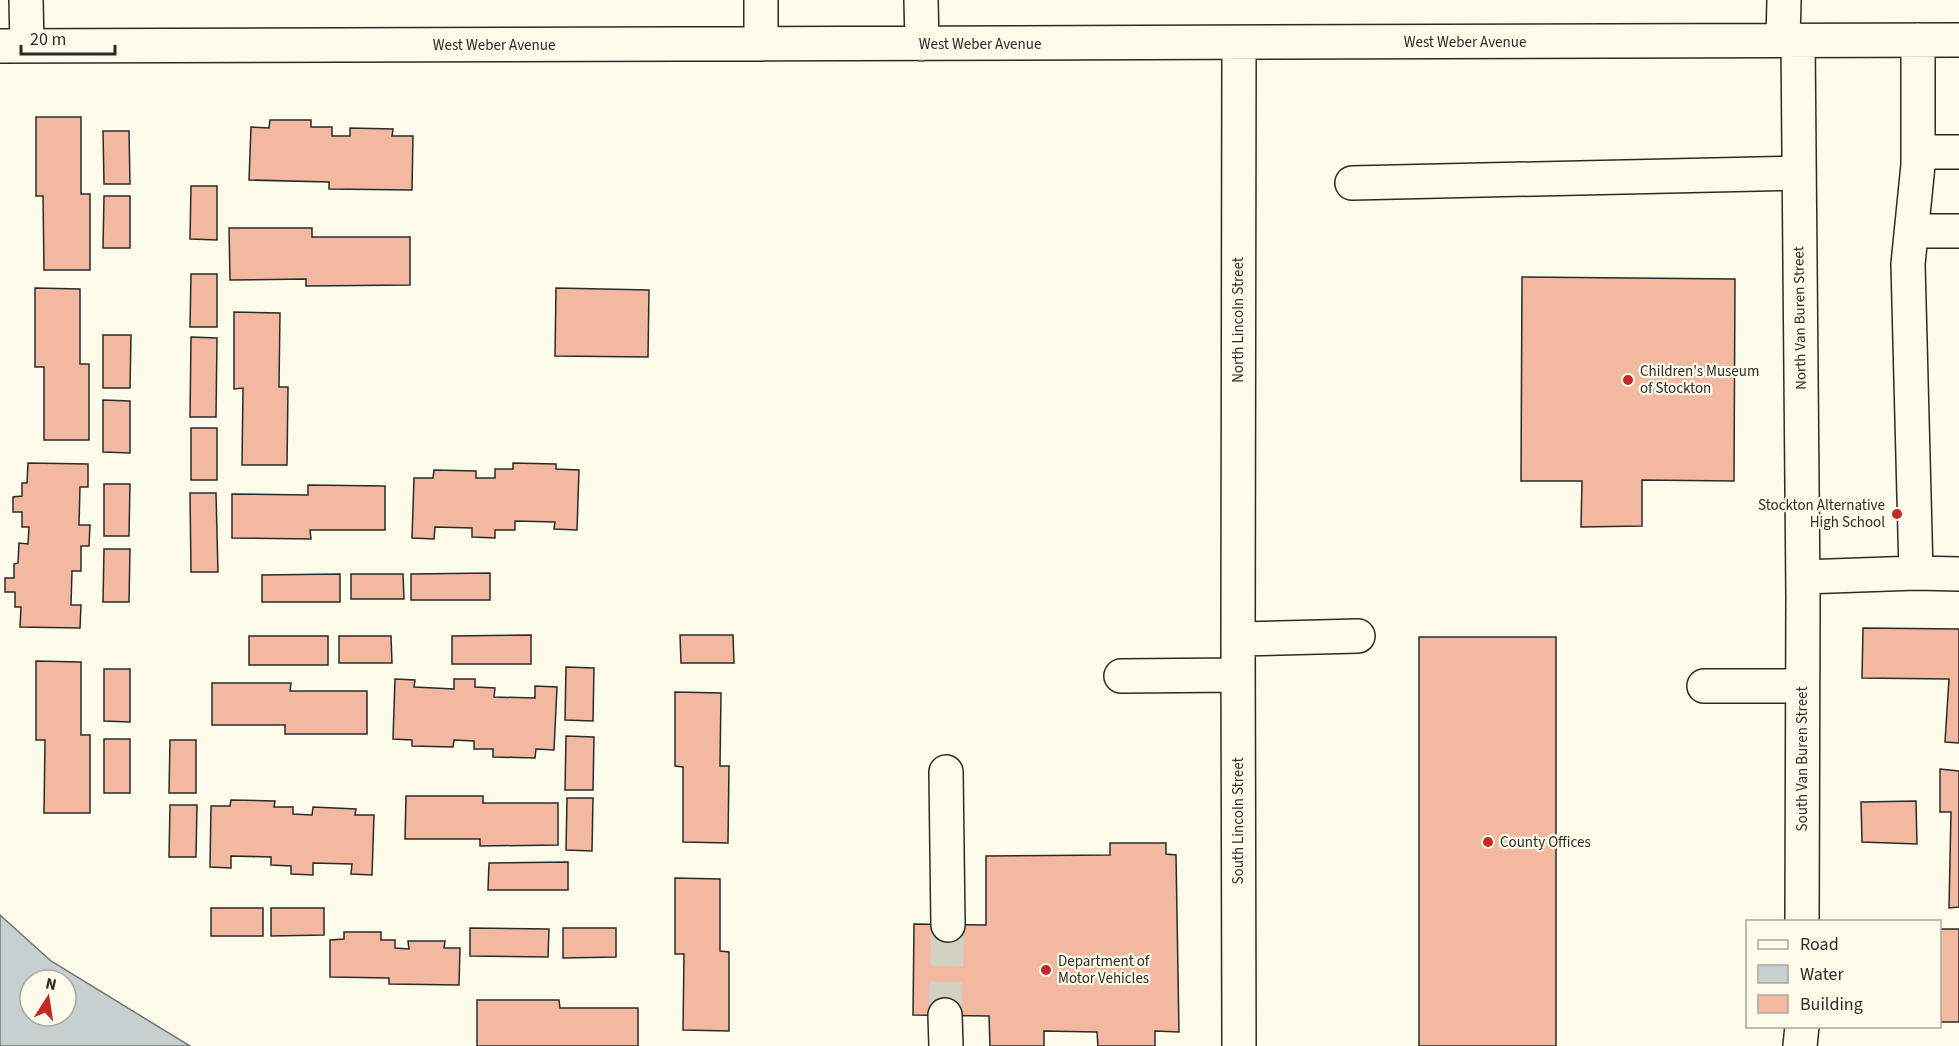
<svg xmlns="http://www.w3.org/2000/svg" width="1959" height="1046" font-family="'Source Sans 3',sans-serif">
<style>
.water{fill:#c7d0d0;stroke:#74746e;stroke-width:1.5;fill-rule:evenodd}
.building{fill:#f2b8a0;stroke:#2b2b2b;stroke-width:1.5}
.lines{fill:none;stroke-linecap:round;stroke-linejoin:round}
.minor-tunnel{stroke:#d3d1c4;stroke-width:33;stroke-dasharray:33 16;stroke-linecap:butt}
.minor-casing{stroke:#2b2b2b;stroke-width:36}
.minor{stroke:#fdfbea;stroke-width:33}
.poi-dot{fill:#c62828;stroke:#fdfbea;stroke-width:2}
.labels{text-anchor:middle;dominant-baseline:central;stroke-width:4.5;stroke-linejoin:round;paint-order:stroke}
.street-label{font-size:15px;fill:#2b2b2b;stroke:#fdfbea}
.poi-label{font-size:15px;fill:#2b2b2b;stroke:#fdfbea;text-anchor:start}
</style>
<rect width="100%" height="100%" fill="#fdfbea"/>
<path class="water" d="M0,915L51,961L190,1046H0ZM30,980H66V1016H30Z"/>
<path class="building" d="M36,117H81V194H90V270H44L43,196H36Z
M270,120H311V127H332V136H350V128L393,129L392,136H413L412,190L329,189V182L249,180L251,127L269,128Z
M103,131H129L130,184H104Z
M191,186H217V240L190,239Z
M104,196H130V248H103Z
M229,228H312V237H410V285L306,286V279L230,280Z
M191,274H217V327H190Z
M1522,277L1735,279L1734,481L1642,480V526L1581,527L1582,481H1521Z
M35,288L80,289V364H89V440H44V367H35Z
M556,288L649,290L648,357L555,356Z
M234,312L280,313L279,387H288L287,465H242L243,388L234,389Z
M103,335H131L130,388H103Z
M191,337L217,338L216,417H190Z
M103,400L130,401V453L103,452Z
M191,428H217V480H191Z
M28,463L88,464V487H80L79,525H90L89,546H81V571H72L71,605H81L80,628L20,627L21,607H15V592H5V578H14V564L18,563L19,543L28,544L29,527H22V512H13V497L22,496V483H27Z
M513,463L556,464V469L579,470L577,530L554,529L555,522L515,521V530H495V538L472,537V528L435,527L434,539L412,538L414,478H433L434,470L476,471V478H495V469H513Z
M104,484H130L129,536H104Z
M308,485L385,486V530H310L311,539L232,538V494L308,495Z
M190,493H216L218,572H191Z
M104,549H130L129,602H103Z
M490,573V600H411V574Z
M340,574V602H262V575Z
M351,574H403L404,599H351Z
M1863,628L1959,629V743L1945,742L1949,679L1862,678Z
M531,635V664H452V636Z
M680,635H733L734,663H681Z
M249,636H328V665H249Z
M339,636H391L392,663H339Z
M1419,637H1556V1046H1419Z
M36,661L81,662V735H90V813H44L45,740H36Z
M566,667L594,668L593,721L565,720Z
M104,669H130V722L104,721Z
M395,679L415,680L414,687L454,689V679H475V687L495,688L494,697L535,698V686L557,687L554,750L536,749L535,758L493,757V749H474V741L454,740L453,747L412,746V740L393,739Z
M212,683H291L290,691H367V734H285V725H212Z
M675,692L721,693L720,766H729L728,843L683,842V767L675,766Z
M566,736L594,737L593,790H565Z
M104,739H130V793H104Z
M170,740H196V793H169Z
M1940,769L1959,771V907L1949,908L1951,812H1940Z
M406,796H483V803H558V845L480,846V839H405Z
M567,798H593L592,851L566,850Z
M231,800L275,801L274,807H293V814L312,815L313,807L356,809L355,815H374L372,875L351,874L352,864L313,863V875L291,874V866L271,865V857L231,856V868L210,867L211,806H230Z
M1916,801L1917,844L1862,842L1861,802Z
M170,805H197L196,857H169Z
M1110,843H1166V854L1176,855L1179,1032L1155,1031V1046H1098L1097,1032L1044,1031V1046H990L989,1016L913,1015L914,924L986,925V856L1110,855Z
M568,862V890H488L489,863Z
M675,878L720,879V951L729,952V1031L683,1030L684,954H675Z
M211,908H263V936H211Z
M271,908H324V935L271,936Z
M470,928L549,929L548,957L470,956Z
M563,928H616V957L563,958Z
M1940,929H1959V1022H1940Z
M344,932H381V940H395V948L409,949L408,941H445L444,948H460L459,985L389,984V978L330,977V940L344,939Z
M477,1000H559L560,1008H638V1046H477Z"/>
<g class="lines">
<path class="minor-tunnel" d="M945,1015L948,925"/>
<g class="minor-casing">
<path id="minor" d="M26,0L27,46
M761,0V44
M921,0L922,44
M1783,40L1784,0
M1798,40L1803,596L1802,922
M0,46L1959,40
M1918,152H1959
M1352,183L1799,173
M1912,231H1959
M1916,573L1959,574
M1803,577L1916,573L1908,264L1918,165V40
M1238,639L1358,636
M1121,676L1238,675
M1704,686H1802
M946,772L948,925
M945,1015L946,1046
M1239,1046L1238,639L1239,43
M1800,1046L1802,1026"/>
</g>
<use href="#minor" class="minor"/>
</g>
<g class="poi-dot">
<circle cx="1628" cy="380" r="6"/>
<circle cx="1897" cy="514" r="6"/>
<circle cx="1488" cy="842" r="6"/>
<circle cx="1046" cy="970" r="6"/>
</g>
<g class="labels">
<g class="street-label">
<text x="1465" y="42">West Weber Avenue</text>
<text x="980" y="44">West Weber Avenue</text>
<text x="494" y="45">West Weber Avenue</text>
<text transform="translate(1800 318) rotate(-91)">North Van Buren Street</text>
<text transform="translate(1238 320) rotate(-90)">North Lincoln Street</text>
<text transform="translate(1802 759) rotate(-90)">South Van Buren Street</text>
<text transform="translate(1238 821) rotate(-90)">South Lincoln Street</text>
</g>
<g class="poi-label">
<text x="1640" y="371">Children's Museum<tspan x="1640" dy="17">of Stockton</tspan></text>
<text x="1885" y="505" text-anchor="end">Stockton Alternative<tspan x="1885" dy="17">High School</tspan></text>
<text x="1500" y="842">County Offices</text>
<text x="1058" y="961">Department of<tspan x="1058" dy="17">Motor Vehicles</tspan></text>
</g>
</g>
<rect x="1746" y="920" width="195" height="108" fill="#fdfbea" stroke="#a9a89e" stroke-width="1.5"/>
<rect x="1758" y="940" width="30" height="9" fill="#fdfbea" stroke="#a9a89e" stroke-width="1.5"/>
<text x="1800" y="950" font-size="18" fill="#2b2b2b">Road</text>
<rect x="1758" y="965" width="30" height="18" fill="#c7d0d0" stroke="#a9a89e" stroke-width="1.5"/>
<text x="1800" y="980" font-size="18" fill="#2b2b2b">Water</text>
<rect x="1758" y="995" width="30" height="18" fill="#f2b8a0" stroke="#a9a89e" stroke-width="1.5"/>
<text x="1800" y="1010" font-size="18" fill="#2b2b2b">Building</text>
<g transform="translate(48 998) rotate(12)"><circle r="28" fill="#fdfbea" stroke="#a9a89e" stroke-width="1.5"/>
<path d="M0-4.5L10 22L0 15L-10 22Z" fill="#c62828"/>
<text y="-9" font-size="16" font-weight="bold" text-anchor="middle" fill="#2b2b2b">N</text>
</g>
<path d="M21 45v9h94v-9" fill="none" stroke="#2b2b2b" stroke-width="3"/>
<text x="30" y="45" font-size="18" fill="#2b2b2b" stroke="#fdfbea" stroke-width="4.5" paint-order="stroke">20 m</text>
</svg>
